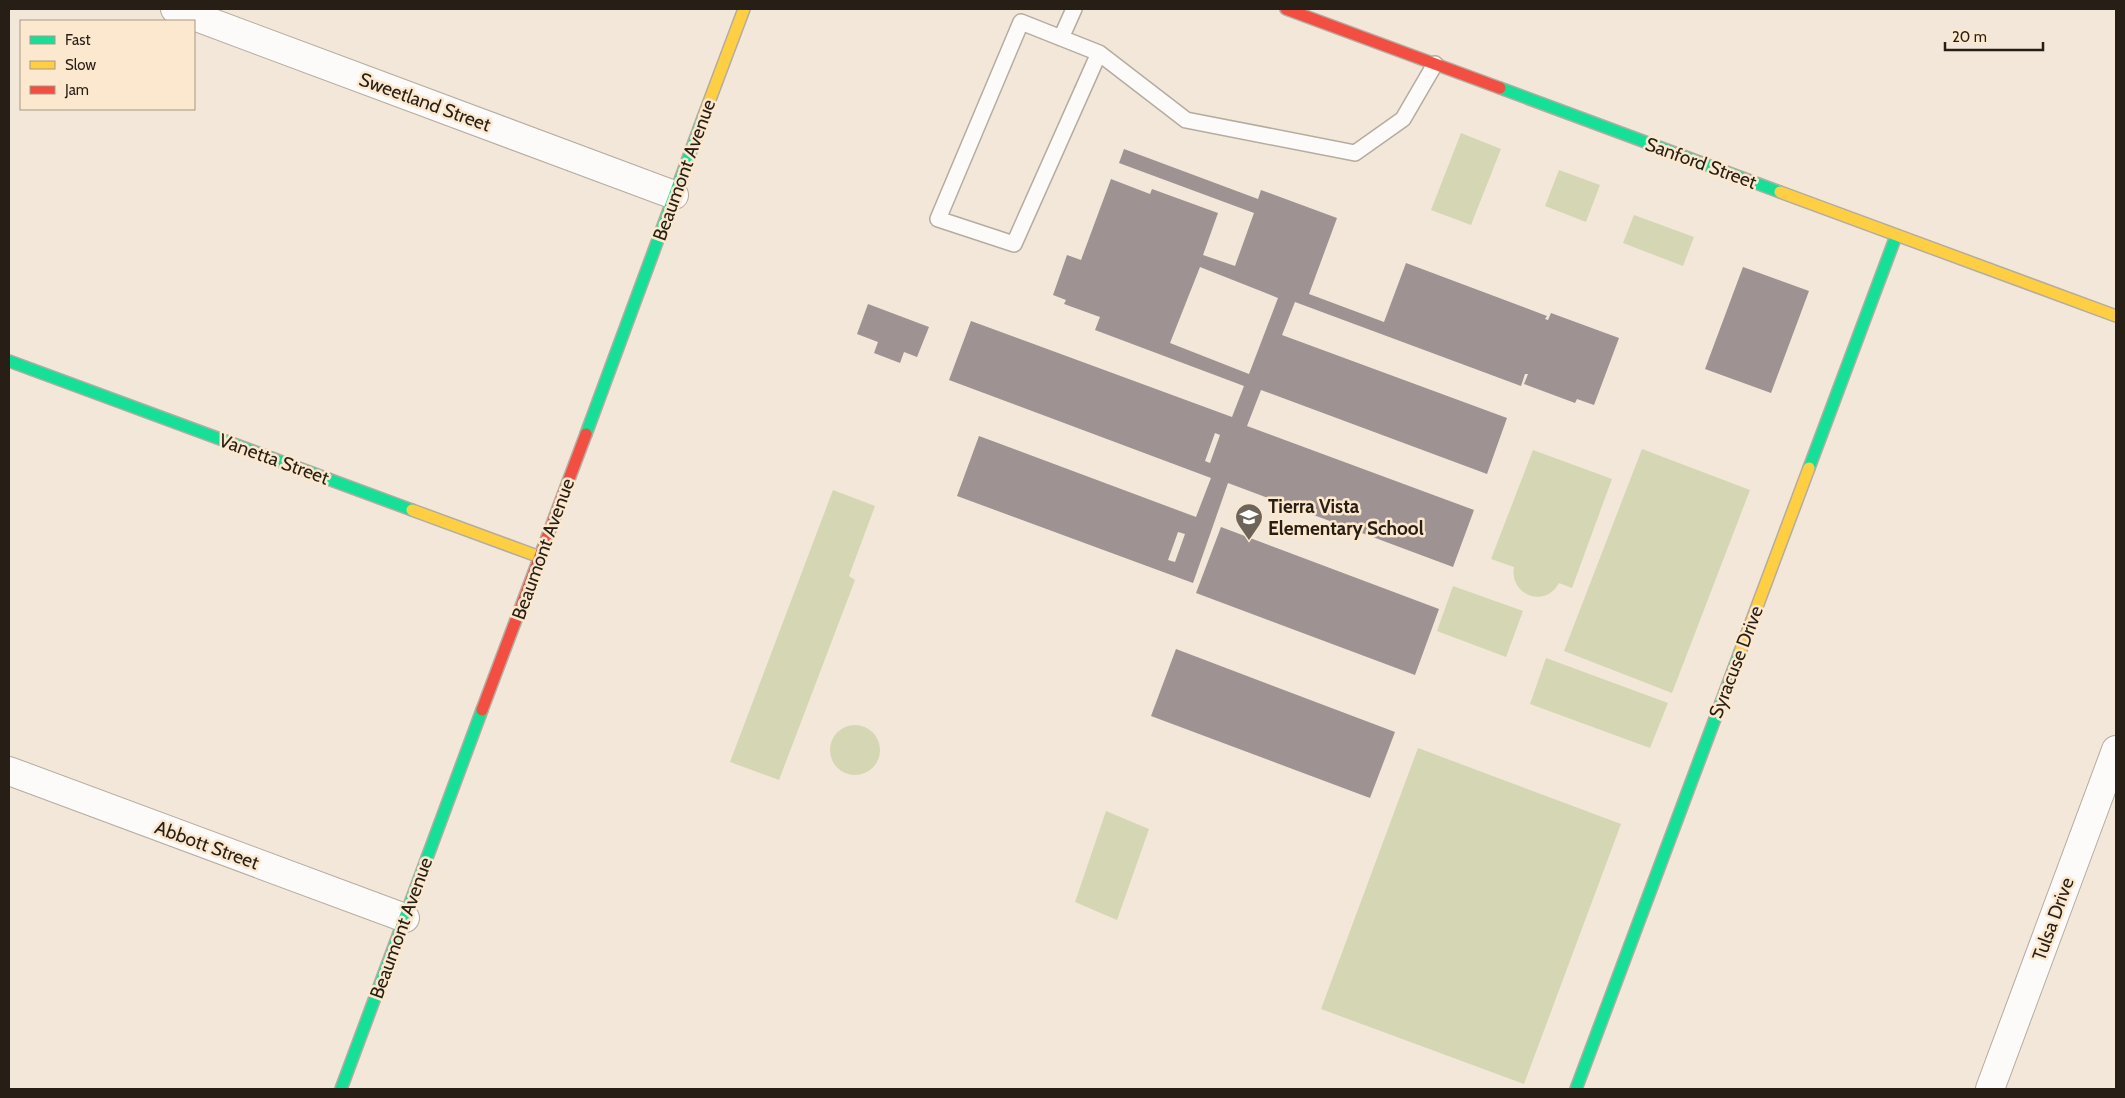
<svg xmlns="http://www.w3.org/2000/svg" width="2125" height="1098" font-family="Cabin,sans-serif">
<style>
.green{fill:#d5d6b3}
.building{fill:#9e9293;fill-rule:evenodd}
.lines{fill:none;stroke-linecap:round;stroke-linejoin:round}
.lane-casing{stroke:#b5aca1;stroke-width:18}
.street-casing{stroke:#b5aca1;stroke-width:30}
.fast-casing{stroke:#b5aca1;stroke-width:14}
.slow-casing{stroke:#b5aca1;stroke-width:14}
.jam-casing{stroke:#b5aca1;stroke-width:14}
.lane{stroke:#fdfbf9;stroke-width:15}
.street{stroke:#fdfbf9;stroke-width:28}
.fast{stroke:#16e098;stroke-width:11}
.slow{stroke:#ffcf43;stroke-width:11}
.jam{stroke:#f24e42;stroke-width:11}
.labels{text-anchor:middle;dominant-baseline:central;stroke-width:5;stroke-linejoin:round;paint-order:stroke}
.street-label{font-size:19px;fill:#271f16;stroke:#fce8ce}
.poi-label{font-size:19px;font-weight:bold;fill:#271f16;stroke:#fce8ce;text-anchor:start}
</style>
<rect width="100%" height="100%" fill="#f2e7d8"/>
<path class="green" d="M1461,133L1501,149L1471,225L1431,210Z
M1559,170L1600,185L1586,222L1545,206Z
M1634,215L1694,237L1683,266L1623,243Z
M1642,449L1750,490L1672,693L1564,651Z
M1533,450L1612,479L1572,588L1559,583C1545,609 1509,595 1514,567L1491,559Z
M833,490L875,506L849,576L855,580L779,780L730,762Z
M1453,586L1523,611L1506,657L1437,631Z
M1546,658L1668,703L1650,748L1530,704Z
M830 750a25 25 0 1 1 50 0a25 25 0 1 1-50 0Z
M1418,748L1621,824L1524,1084L1321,1009Z
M1106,811L1149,829L1117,920L1075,902Z"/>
<path class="building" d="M1124,149L1258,199L1261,190L1337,218L1309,294L1384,322L1406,263L1547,316L1545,319L1548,320L1551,313L1619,338L1594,405L1577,399L1575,403L1524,384L1528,374H1525L1521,386L1295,302L1282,335L1507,418L1487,474L1261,390L1247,426L1474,510L1453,567L1228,483L1193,583L957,496L979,436L1196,517L1211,478L949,380L971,321L1232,417L1244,386L1095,330L1100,317L1064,304L1066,300L1053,295L1067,255L1081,260L1111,179L1150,194L1152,189L1218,213L1203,255L1235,266L1254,213L1119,163ZM1200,267L1278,298L1249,374L1170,343ZM1215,433L1220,435L1210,463L1205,461ZM1178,532L1185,534L1175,562L1168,560Z
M1743,267L1809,291L1771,393L1705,369Z
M868,304L929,327L917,357L904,352L900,363L874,353L878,342L857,334Z
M1221,527L1439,609L1415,675L1196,593Z
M1176,649L1395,732L1370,798L1151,716Z"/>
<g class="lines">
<g class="lane-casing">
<path id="lane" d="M1061,38L1074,9
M1099,53L1014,244L938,219L1021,22L1099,53L1186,120L1355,153L1403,119L1435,64"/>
</g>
<g class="street-casing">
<path id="street" d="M175,9L674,195
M9,771L405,918
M1990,1089L2116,750"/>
</g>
<g class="fast-casing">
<path id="fast" d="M1500,88L1780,192
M9,361L412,510
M586,434L703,118
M1809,468L1896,236
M341,1089L482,710
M1576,1089L1740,652"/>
</g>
<g class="slow-casing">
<path id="slow" d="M703,118L744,9
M1780,192L2116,316
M412,510L540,557
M1740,652L1809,468"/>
</g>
<g class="jam-casing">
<path id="jam" d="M1286,9L1500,88
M482,710L586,434"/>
</g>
<use href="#lane" class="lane"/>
<use href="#street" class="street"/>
<use href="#fast" class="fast"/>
<use href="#slow" class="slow"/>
<use href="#jam" class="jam"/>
</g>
<defs>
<g id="school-pin" transform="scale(1.4375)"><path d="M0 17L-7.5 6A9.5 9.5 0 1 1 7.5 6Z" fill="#6e655a" stroke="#fce8ce"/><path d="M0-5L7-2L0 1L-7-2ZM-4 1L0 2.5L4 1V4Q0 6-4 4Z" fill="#fff"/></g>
</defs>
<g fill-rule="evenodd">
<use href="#school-pin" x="1249" y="517"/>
</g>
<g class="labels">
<g class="street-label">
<text transform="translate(425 102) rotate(20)">Sweetland Street</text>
<text transform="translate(1701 163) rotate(20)">Sanford Street</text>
<text transform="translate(684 170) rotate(-70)">Beaumont Avenue</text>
<text transform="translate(274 459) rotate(20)">Vanetta Street</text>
<text transform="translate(543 549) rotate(-70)">Beaumont Avenue</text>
<text transform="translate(1736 662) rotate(-69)">Syracuse Drive</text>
<text transform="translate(207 845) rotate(20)">Abbott Street</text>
<text transform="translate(2053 919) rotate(-70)">Tulsa Drive</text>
<text transform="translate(401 928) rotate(-70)">Beaumont Avenue</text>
</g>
<g class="poi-label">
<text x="1268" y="506">Tierra Vista<tspan x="1268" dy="22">Elementary School</tspan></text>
</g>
</g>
<rect width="2125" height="1098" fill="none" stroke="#271f16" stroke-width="20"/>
<rect x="20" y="20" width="175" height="90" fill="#fce8ce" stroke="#a79884"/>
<rect x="30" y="36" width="25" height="8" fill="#16e098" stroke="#a79884"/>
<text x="65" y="45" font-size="15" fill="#271f16">Fast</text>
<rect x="30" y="61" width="25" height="8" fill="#ffcf43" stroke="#a79884"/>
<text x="65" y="70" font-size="15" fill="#271f16">Slow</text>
<rect x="30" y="86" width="25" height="8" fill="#f24e42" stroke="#a79884"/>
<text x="65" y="95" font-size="15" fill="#271f16">Jam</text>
<path d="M1945 42v8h98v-8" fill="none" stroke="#271f16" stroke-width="2.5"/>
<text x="1952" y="42" font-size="15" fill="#271f16" stroke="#fce8ce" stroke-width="4" paint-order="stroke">20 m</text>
</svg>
